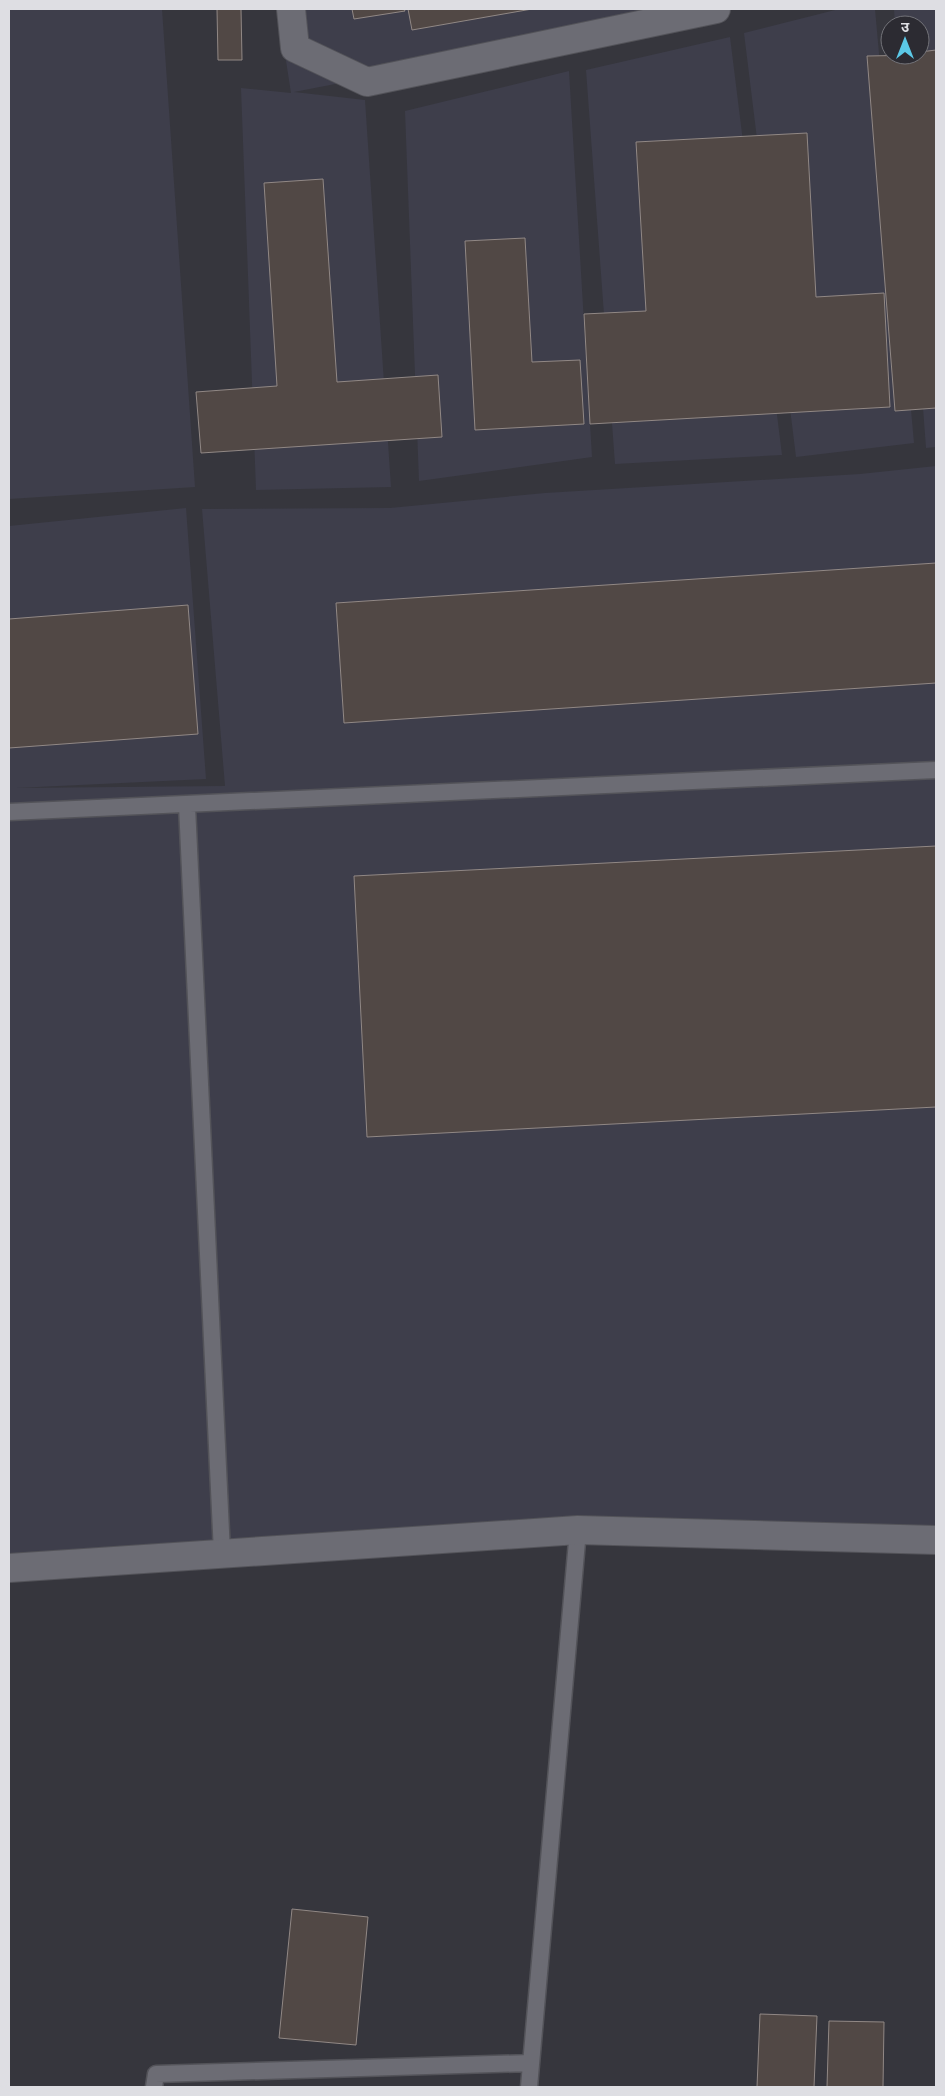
<svg xmlns="http://www.w3.org/2000/svg" width="945" height="2096" font-family="'Libre Baskerville','Noto Sans Devanagari',serif">
<style>
.built{fill:#3e3e4b}
.building{fill:#514845;stroke:#918885}
.lines{fill:none;stroke-linecap:round;stroke-linejoin:round}
.service-casing{stroke:#535359;stroke-width:19}
.minor-casing{stroke:#535359;stroke-width:30}
.tertiary-casing{stroke:#535359;stroke-width:30}
.service{stroke:#6c6c74;stroke-width:16}
.minor{stroke:#6c6c74;stroke-width:28}
.tertiary{stroke:#6c6c74;stroke-width:28}
</style>
<rect width="100%" height="100%" fill="#36363d"/>
<path class="built" d="M9,9H162L195,487L9,499Z
M278,9H720L294,92L365,100L391,487L256,490L241,88L291,93Z
M839,9H875L914,443L796,457L744,33Z
M894,9H936V447L926,448L897,55H920V25H895Z
M730,37L782,455L615,464L586,70Z
M569,71L592,457L419,481L405,111Z
M936,466V940L807,948L936,941V1540L714,1534L9,1568V526L186,508L206,779L16,788L225,786L202,509L390,508L545,493L860,474Z"/>
<path class="building" d="M217,9H241L242,60H218Z
M352,9H404L405,11L354,19Z
M408,9H532L412,30Z
M936,50V408L895,411L867,56L920,55V52Z
M807,133L816,297L884,293L890,407L590,424L584,314L646,311L636,142Z
M323,179L337,382L438,375L442,437L201,453L196,392L277,386L264,183Z
M525,238L532,362L580,360L584,424L475,430L465,241Z
M936,563V683L344,723L336,603Z
M188,605L198,734L9,748V619Z
M936,846V1107L367,1137L354,876Z
M292,1909L368,1917L356,2045L279,2038Z
M760,2014L817,2016L814,2087H757Z
M829,2021L884,2022L883,2087H827Z"/>
<g class="lines">
<g class="service-casing">
<path id="service" d="M187,806L222,1553
M9,812L936,770
M154,2087L156,2074L531,2063
M529,2087L578,1530"/>
</g>
<g class="minor-casing">
<path id="minor" d="M9,1568L578,1530L936,1540"/>
</g>
<g class="tertiary-casing">
<path id="tertiary" d="M291,9L295,48L367,82L716,9"/>
</g>
<use href="#service" class="service"/>
<use href="#minor" class="minor"/>
<use href="#tertiary" class="tertiary"/>
</g>
<rect width="945" height="2096" fill="none" stroke="#dedee3" stroke-width="20"/>
<g transform="translate(905 40)"><circle r="24" fill="#2c2b32" stroke="#737379"/>
<path d="M0-4L9 19L0 12L-9 19Z" fill="#5bc8e7"/>
<text y="-8" font-size="14" font-weight="bold" text-anchor="middle" fill="#dedee3">उ</text>
</g>
</svg>
